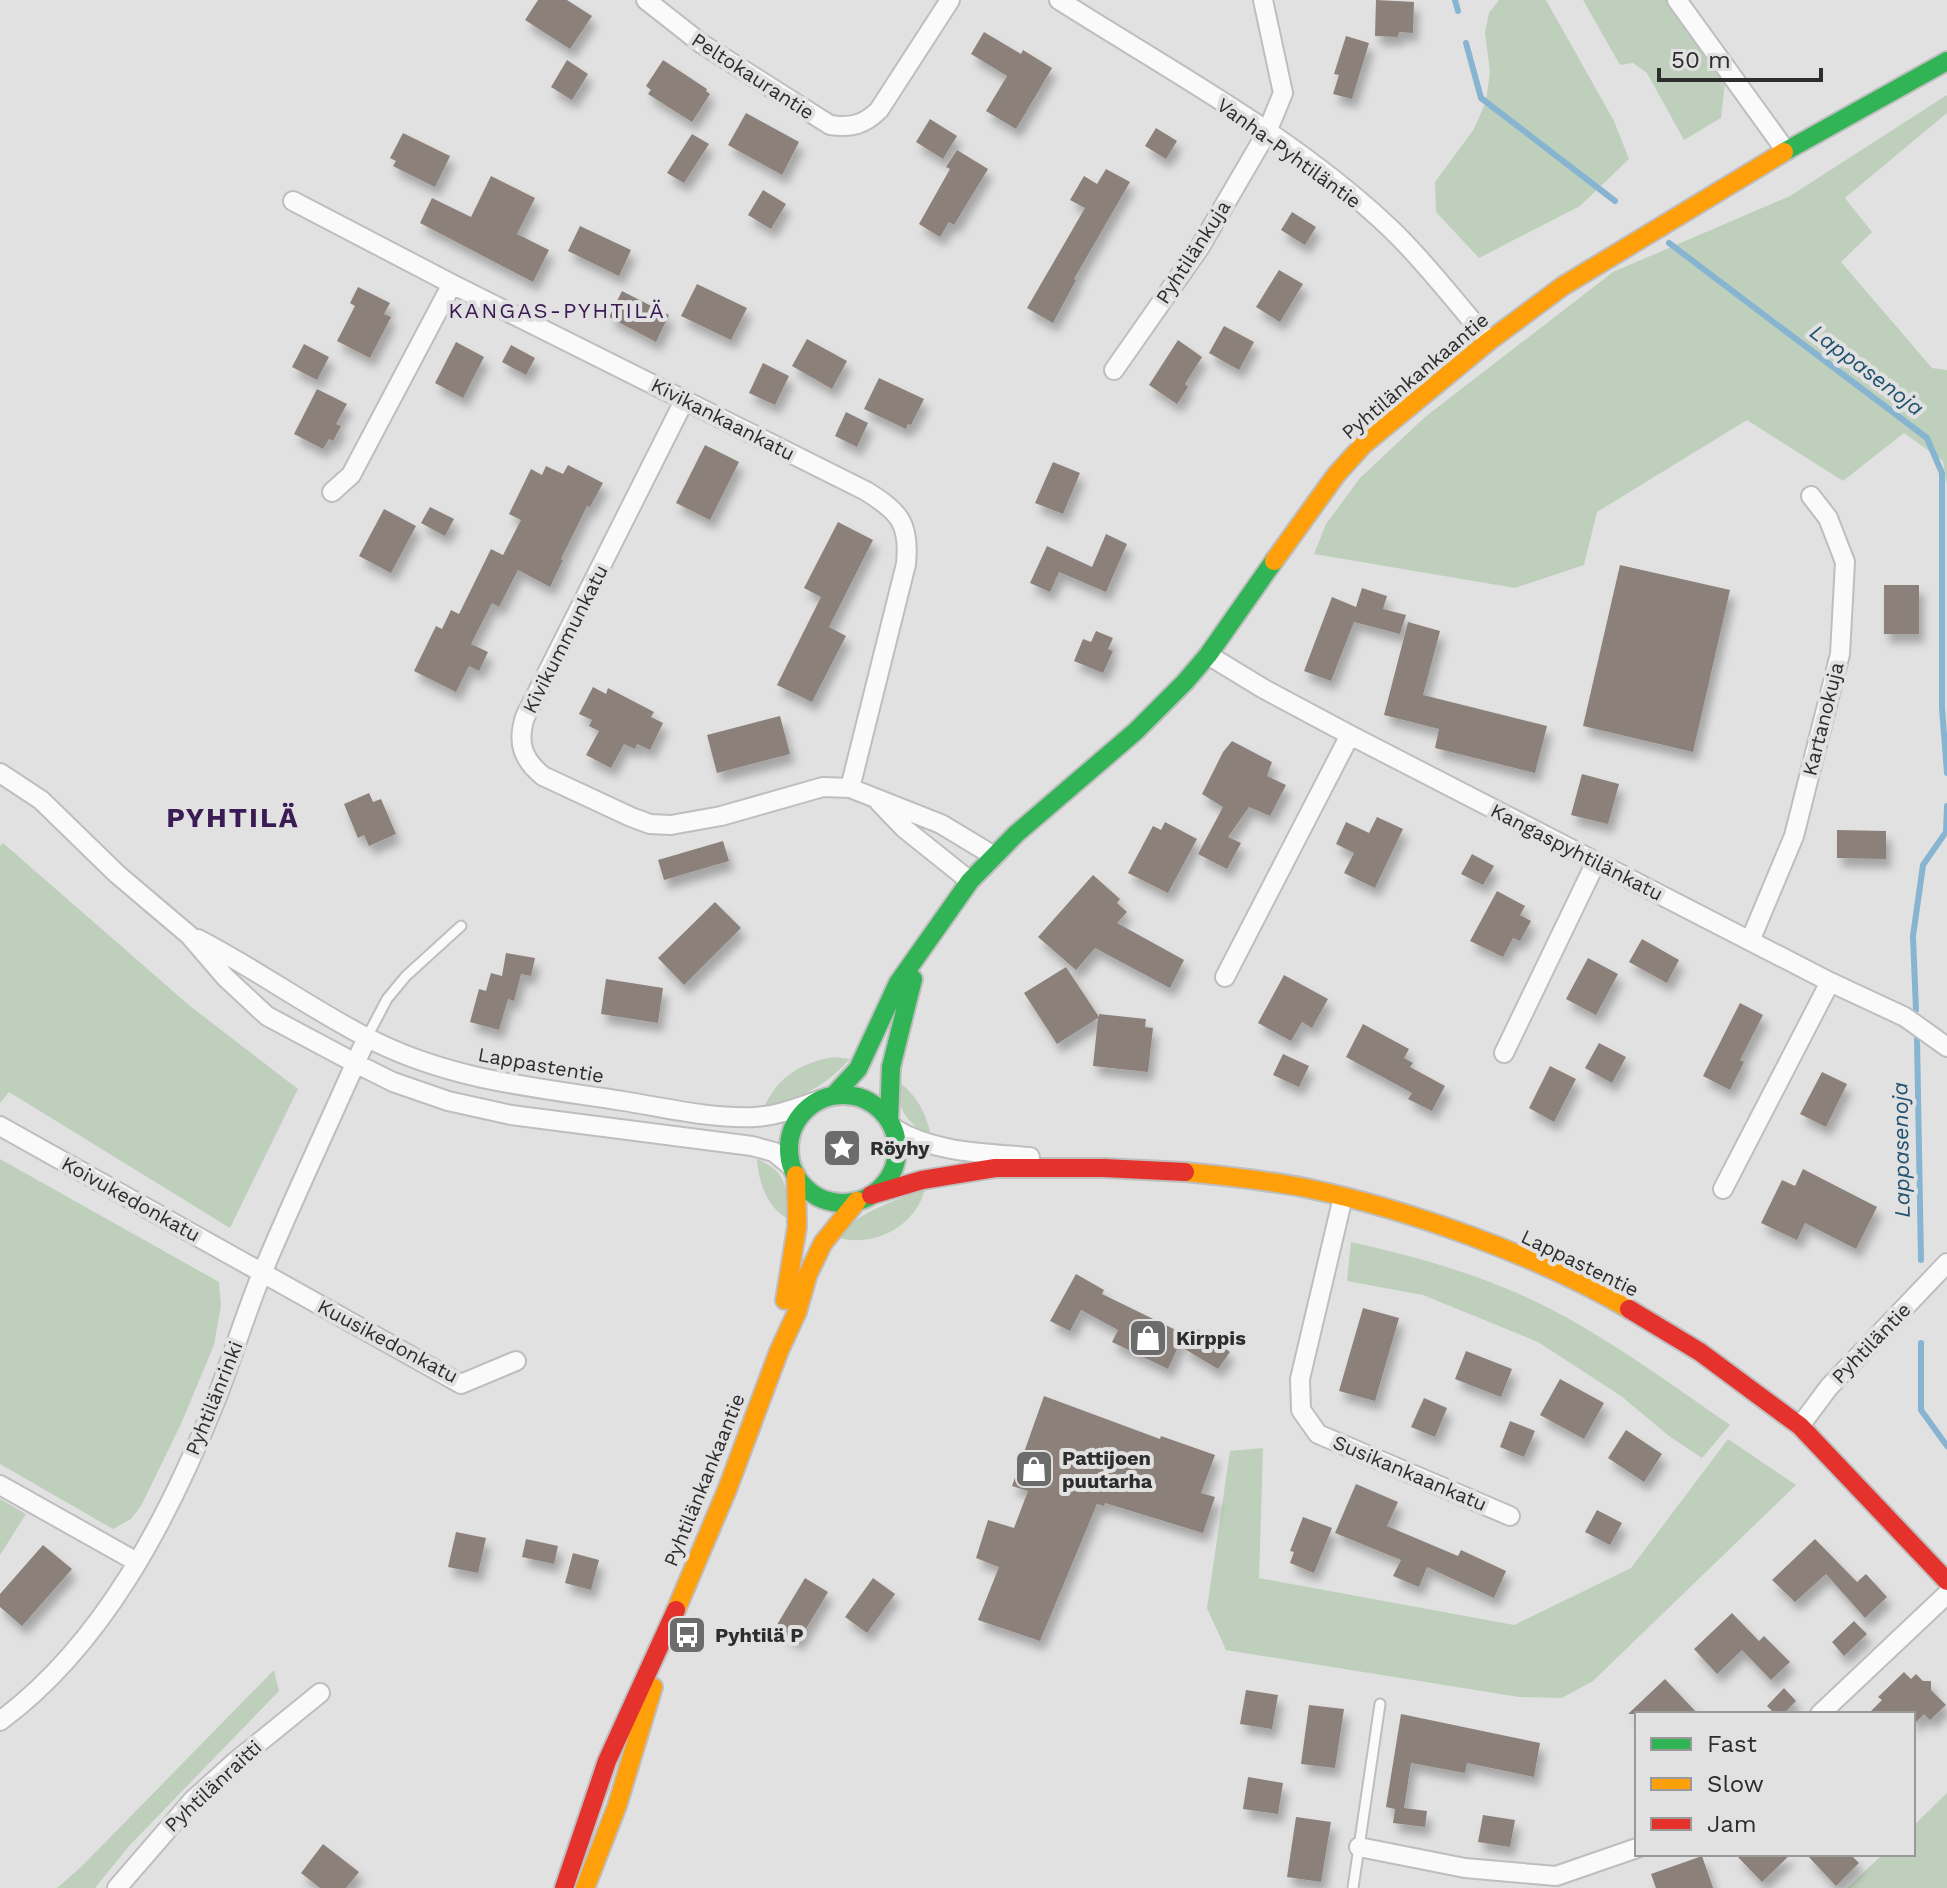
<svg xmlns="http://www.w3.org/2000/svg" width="1947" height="1888" font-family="'Work Sans',sans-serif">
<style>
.green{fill:#bed0bc}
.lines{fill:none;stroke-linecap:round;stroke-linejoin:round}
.stream{stroke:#87b4d1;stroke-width:6}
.building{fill:#8c817a;filter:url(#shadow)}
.lane-casing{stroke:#bebebf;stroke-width:13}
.street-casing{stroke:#bebebf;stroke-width:22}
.fast-casing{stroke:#bebebf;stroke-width:22}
.slow-casing{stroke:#bebebf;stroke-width:22}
.jam-casing{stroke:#bebebf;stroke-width:22}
.lane{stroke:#fafafb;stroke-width:9}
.street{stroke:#fafafb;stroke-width:18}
.fast{stroke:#30b455;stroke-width:18}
.slow{stroke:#ff9f0a;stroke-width:18}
.jam{stroke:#e5322d;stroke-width:18}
.labels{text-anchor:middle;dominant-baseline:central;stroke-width:8;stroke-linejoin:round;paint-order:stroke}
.street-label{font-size:20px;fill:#2d2d2e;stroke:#e1e1e2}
.poi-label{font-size:20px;font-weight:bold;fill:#2d2d2e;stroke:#e1e1e2;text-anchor:start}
.neighbourhood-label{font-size:22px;letter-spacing:2px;fill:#3b1b53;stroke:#e1e1e2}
.water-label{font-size:22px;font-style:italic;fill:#20516f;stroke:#e1e1e2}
.district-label{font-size:28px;font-weight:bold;letter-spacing:2px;fill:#3b1b53;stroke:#e1e1e2}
</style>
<defs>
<filter id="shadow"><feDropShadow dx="5" dy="9" stdDeviation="4" flood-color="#0004"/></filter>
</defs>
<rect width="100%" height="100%" fill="#e1e1e2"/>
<path class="green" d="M1499,0H1546L1614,121L1629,159L1580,206L1479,258L1436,212L1435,182L1474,129L1486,101L1490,72L1485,33L1489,13Z
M1583,0H1667L1725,83L1721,118L1684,140L1647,73L1633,63L1620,65Z
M1947,95V113L1845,198L1872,232L1841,262L1932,368L1947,370V486L1943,461L1904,433L1843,481L1747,420L1597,512L1584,565L1515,588L1314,554L1326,524L1360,478L1425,417L1613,272L1790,196Z
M3,843L190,1006L298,1089L230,1228L9,1092L0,1103V846Z
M835,1057L850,1059C824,1087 801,1099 764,1107C778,1077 801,1062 835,1057Z
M898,1081C917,1096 926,1112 931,1136C908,1125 895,1107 898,1081Z
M0,1159L219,1282L221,1305L214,1345L181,1424L141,1506L131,1519L113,1529L0,1464Z
M757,1159C789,1172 786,1189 788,1219C767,1208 758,1181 757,1159Z
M925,1189C916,1227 872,1249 836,1237C853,1215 899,1198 925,1189Z
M1351,1242C1427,1259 1503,1281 1571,1320C1626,1351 1678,1389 1730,1425L1702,1458L1669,1436L1621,1396L1538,1342L1423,1295L1347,1281Z
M1728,1439L1796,1485L1593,1681L1562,1698L1519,1697L1226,1650L1207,1608L1230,1451L1263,1448L1259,1578L1514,1625L1631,1568Z
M0,1499L26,1514L0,1555Z
M274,1670L279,1691L130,1845L95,1888H57L81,1867Z
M1947,1793V1888H1847L1883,1854H1913V1826Z"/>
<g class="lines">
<path class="stream" d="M1455,0L1458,11
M1466,43L1481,98L1615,201
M1669,243L1927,438L1942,473V708L1947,773
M1916,1010L1913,936L1923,865L1946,832L1947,806
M1917,1039L1921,1260
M1921,1343V1410L1947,1446"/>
</g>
<path class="building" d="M538,0H567L592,16L570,49L525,20Z
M1376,0L1414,2L1413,33L1399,32L1398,37L1375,36Z
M984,32L1021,54L1023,50L1052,68L1016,129L986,111L1007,76L971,54Z
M1346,36L1369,43L1352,99L1333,94L1339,75L1334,74Z
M567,60L588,74L572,100L551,87Z
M663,60L707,89L706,91L710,94L692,122L648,94L651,90L646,86Z
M746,113L799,142L782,175L728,145Z
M930,119L957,136L943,159L916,142Z
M1156,128L1177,141L1166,159L1145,146Z
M403,133L450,156L435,187L393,166L396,161L390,158Z
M692,134L709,144L684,183L667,173Z
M957,150L988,169L954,225L949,222L940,237L919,224L950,169L946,167Z
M1106,169L1130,182L1074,279L1076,280L1053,323L1027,308L1085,208L1070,200L1084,176L1097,184Z
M491,176L535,198L517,234L549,250L533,282L420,223L432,198L471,217Z
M763,190L786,204L771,229L748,215Z
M1292,212L1316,227L1305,245L1281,230Z
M580,226L631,250L619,276L568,251Z
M1279,270L1303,284L1280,322L1256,307Z
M697,284L747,308L731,340L681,316Z
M358,287L390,303L384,314L391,317L370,358L337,341L355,306L350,303Z
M622,291L669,315L656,342L609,317Z
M1224,326L1254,342L1239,370L1209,353Z
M807,339L847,361L832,389L792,366Z
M1178,340L1202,357L1185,384L1188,387L1177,404L1149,385Z
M456,342L484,357L463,398L435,383Z
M304,344L329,357L317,380L292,367Z
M511,345L535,358L526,375L502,362Z
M763,363L789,376L775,405L749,393Z
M879,378L924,399L911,425L908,424L906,429L864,409Z
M317,389L347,404L336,424L341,426L333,441L329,439L323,449L294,434Z
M846,412L868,423L857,447L835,436Z
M705,445L739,462L710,520L676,503Z
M1053,462L1080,473L1063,514L1035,503Z
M568,465L603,483L590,507L587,506L561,559L563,560L550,587L518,570L499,607L492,603L471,644L488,652L479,671L469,666L456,692L414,671L436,626L442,629L451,610L459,614L491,549L503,555L521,520L509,514L531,469L542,475L546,466L563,474Z
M430,507L454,519L445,536L421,523Z
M384,509L416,526L391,573L359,556Z
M838,522L873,540L829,627L846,636L812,702L777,685L821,597L804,588Z
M1106,534L1127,544L1106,592L1059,572L1050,592L1030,583L1047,546L1092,567Z
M1620,565L1730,590L1693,752L1583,726Z
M1884,585H1919V634H1884Z
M1362,588L1387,596L1383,609L1406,615L1400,634L1354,622L1331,681L1304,671L1332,597L1356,607Z
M1408,622L1440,631L1423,695L1547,726L1535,773L1435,748L1439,729L1384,715Z
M1096,631L1113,638L1108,649L1113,651L1103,673L1074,661L1083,639L1091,642Z
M593,687L606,694L608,688L654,712L651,717L663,723L650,750L637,744L635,749L624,744L611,768L586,755L599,731L589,726L592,720L579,714Z
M780,716L790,754L717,773L707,735Z
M1232,741L1272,762L1267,776L1286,785L1270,816L1249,807L1228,837L1241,843L1227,869L1198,854L1223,807L1202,794L1223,752Z
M1582,774L1619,784L1608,824L1571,815Z
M369,793L373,802L381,799L396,834L369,846L364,835L358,838L344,804Z
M1377,817L1403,829L1375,888L1344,873L1354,853L1336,844L1346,822L1369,833Z
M1165,822L1197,839L1168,893L1128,873L1153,826L1161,830Z
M1837,830L1886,831V859L1837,858Z
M723,841L729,861L664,880L658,860Z
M1472,854L1494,866L1483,885L1461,874Z
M1093,875L1120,899L1117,903L1127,912L1117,923L1184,960L1170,988L1095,948L1076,970L1038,937Z
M1497,891L1525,906L1520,915L1531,921L1520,941L1513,938L1503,957L1470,941Z
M715,902L741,928L684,985L658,958Z
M1642,939L1679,960L1667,983L1629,962Z
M506,953L535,958L531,976L521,974L514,1001L508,999L499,1030L470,1022L479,989L486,991L491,973L502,976Z
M1588,958L1618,974L1596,1015L1566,999Z
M1066,967L1099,1017V1014L1146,1019L1145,1027L1153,1028L1148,1072L1093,1066L1098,1018L1057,1044L1024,993Z
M1284,975L1328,999L1312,1028L1302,1022L1291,1041L1258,1023Z
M606,979L663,988L658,1023L601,1014Z
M1740,1003L1763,1015L1740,1060L1744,1062L1730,1090L1703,1076Z
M1363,1024L1409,1049L1404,1058L1413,1063L1410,1067L1445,1086L1432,1111L1408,1099L1412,1093L1346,1057Z
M1599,1043L1626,1057L1612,1083L1585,1068Z
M1283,1054L1309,1066L1299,1087L1273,1075Z
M1550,1066L1576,1079L1554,1122L1529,1108Z
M1822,1072L1847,1084L1826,1127L1800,1114Z
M1803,1169L1877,1207L1856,1249L1805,1223L1797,1240L1761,1223L1782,1180L1795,1186Z
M1076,1274L1104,1290L1102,1294L1184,1334L1168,1369L1112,1342L1118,1330L1081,1310L1070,1331L1050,1321Z
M1363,1308L1399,1318L1375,1401L1339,1391Z
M1197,1329L1230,1352L1218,1369L1183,1348Z
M1466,1351L1512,1369L1501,1397L1455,1379Z
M1560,1379L1604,1403L1584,1439L1540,1415Z
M1044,1396L1160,1439L1161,1436L1215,1455L1201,1493L1215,1497L1203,1533L1105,1503L1104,1506L1097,1504L1040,1641L978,1620L999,1567L976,1558L988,1520L1014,1528L1028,1491L1012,1486Z
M1424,1398L1447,1408L1435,1437L1411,1427Z
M1510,1421L1535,1431L1524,1457L1500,1447Z
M1626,1430L1662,1454L1644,1482L1608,1458Z
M1356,1484L1398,1502L1387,1526L1458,1556L1461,1550L1506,1571L1494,1598L1427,1567L1419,1587L1393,1576L1401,1560L1335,1533Z
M1597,1510L1622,1523L1610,1545L1585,1532Z
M1303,1517L1332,1528L1314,1573L1290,1563L1294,1552L1290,1551Z
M456,1532L486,1538L478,1573L448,1567Z
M526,1539L558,1546L554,1564L522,1557Z
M1815,1539L1857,1582L1866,1574L1887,1597L1865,1618L1826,1574L1795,1602L1772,1580Z
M43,1545L72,1569L22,1626L0,1607V1594Z
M573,1553L599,1560L591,1590L565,1583Z
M805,1578L828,1592L798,1642L775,1628Z
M873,1578L895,1594L867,1633L845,1617Z
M1732,1613L1759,1641L1764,1636L1790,1662L1771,1680L1742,1650L1717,1674L1694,1649Z
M1854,1621L1867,1634L1844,1656L1832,1642Z
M1904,1672L1911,1679L1916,1674L1923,1681H1931V1690L1946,1705L1930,1720L1924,1714L1913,1725V1714H1868L1882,1700L1878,1697Z
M1665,1679L1698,1714H1628Z
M1784,1688L1796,1701L1783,1714H1775L1767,1706Z
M1246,1690L1278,1695L1272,1729L1240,1724Z
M1309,1705L1344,1709L1335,1768L1301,1764Z
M1401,1714L1540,1743L1534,1777L1467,1763L1465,1773L1411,1763L1404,1808L1427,1811L1425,1827L1393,1823L1395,1809L1386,1807Z
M1248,1777L1283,1783L1278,1814L1243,1809Z
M1483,1815L1515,1820L1510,1847L1478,1842Z
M1296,1817L1331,1822L1321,1882L1287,1877Z
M323,1844L359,1872L346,1888H320L301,1873Z
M1735,1854H1791L1762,1882Z
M1806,1854H1850L1859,1863L1836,1886Z
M1702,1856L1713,1888H1656L1651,1874Z"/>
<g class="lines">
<g class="lane-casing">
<path id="lane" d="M367,1037L387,999L406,976L461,926
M1353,1888L1380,1704"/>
</g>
<g class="street-casing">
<path id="street" d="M646,0L702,44L830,125C851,128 864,125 879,110L950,0
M1059,0C1172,72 1296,138 1393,231C1428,265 1458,305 1489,341
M1677,0L1786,151
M293,201L452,284L866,491C900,512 910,524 906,564L850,788
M1114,370L1200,247L1267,132L1283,93L1263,0
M685,399L525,717C517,742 522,759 543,776L631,817L650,824L671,825L721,816L823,787L850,788L941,824L994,856
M332,492L351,475L452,284
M1208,655L1264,689L1350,735L1830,982L1905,1017L1947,1047
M0,773L41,800L117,874L189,935L226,978L267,1016L355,1063L393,1082L448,1101L511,1115L752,1146L774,1152L792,1167
M879,802L905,829L970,881
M198,939C256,969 308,1007 366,1037C448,1080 533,1087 623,1101C666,1108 712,1119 755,1117C777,1116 799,1107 820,1100
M1750,941L1794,836L1840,654L1845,562L1828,518L1811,496
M1225,977L1350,735
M1504,1053L1596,862
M0,1126L461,1384L516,1361
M893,1128C935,1153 982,1153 1030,1157
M1723,1189L1830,982
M1343,1197L1300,1379L1301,1410L1318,1434L1510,1516
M1800,1426L1829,1387L1947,1263
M0,1485L137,1562
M1820,1714L1947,1594
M0,1721C103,1645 168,1519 215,1402C232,1359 245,1314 263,1271C296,1192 333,1115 367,1037
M1359,1847L1465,1868L1556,1876L1637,1848
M117,1888L193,1800L235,1762L320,1693"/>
</g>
<g class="fast-casing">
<path id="fast" d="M1784,152L1947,61
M789 1149a54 54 0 1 1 108 0a54 54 0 1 1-108 0Z
M834,1095L858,1069L898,983L970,881L1016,834L1136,731L1185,682L1208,655L1274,561
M889,1121L891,1067L913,979"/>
</g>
<g class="slow-casing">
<path id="slow" d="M1274,561L1336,475L1363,445L1489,341L1563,286L1784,152
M1185,1172C1225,1176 1266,1180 1306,1188C1408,1209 1539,1256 1629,1309
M785,1300L797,1227L796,1175
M676,1610L727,1490L779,1351L797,1312L808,1274L823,1243L857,1201
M585,1888L617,1806L653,1687"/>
</g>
<g class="jam-casing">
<path id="jam" d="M871,1195L922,1180L995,1168H1104L1185,1172
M1629,1309L1700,1352L1800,1426L1947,1581
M564,1888L607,1761L676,1610"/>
</g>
<use href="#lane" class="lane"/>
<use href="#street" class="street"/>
<use href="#fast" class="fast"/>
<use href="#slow" class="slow"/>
<use href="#jam" class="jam"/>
</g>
<defs>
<g id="sight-square" transform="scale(2)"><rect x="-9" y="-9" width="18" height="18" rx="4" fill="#6c6c6d" stroke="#e1e1e2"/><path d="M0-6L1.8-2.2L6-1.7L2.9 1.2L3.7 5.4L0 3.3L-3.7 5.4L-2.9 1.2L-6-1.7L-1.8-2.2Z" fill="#fff"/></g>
<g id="shop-square" transform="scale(2)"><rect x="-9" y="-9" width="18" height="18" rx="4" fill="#6c6c6d" stroke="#e1e1e2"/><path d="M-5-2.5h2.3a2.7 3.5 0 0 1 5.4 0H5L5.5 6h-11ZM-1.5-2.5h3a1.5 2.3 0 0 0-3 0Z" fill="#fff"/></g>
<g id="bus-square" transform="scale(2)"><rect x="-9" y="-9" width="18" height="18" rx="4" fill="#6c6c6d" stroke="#e1e1e2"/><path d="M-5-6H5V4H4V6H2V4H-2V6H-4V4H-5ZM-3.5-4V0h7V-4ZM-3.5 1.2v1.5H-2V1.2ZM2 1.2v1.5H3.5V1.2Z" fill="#fff"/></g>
</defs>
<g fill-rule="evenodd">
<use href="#sight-square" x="842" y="1148"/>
<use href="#shop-square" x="1148" y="1338"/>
<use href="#shop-square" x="1034" y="1469"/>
<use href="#bus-square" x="687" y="1635"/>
</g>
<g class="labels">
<g class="street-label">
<text transform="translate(753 76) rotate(33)">Peltokaurantie</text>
<text transform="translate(1289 153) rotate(36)">Vanha-Pyhtiläntie</text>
<text transform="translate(1193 252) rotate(-57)">Pyhtilänkuja</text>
<text transform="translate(1415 376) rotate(-40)">Pyhtilänkankaantie</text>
<text transform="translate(723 419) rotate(27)">Kivikankaankatu</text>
<text transform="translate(565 639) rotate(-63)">Kivikummunkatu</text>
<text transform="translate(1823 719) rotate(-76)">Kartanokuja</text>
<text transform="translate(1577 852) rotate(27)">Kangaspyhtilänkatu</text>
<text transform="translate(541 1065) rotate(10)">Lappastentie</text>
<text transform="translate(131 1199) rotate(29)">Koivukedonkatu</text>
<text transform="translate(1580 1263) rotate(26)">Lappastentie</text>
<text transform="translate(388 1341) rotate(28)">Kuusikedonkatu</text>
<text transform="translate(1871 1343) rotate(-46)">Pyhtiläntie</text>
<text transform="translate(214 1398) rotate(-68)">Pyhtilänrinki</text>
<text transform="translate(1410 1473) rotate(23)">Susikankaankatu</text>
<text transform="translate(704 1480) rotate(-68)">Pyhtilänkankaantie</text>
<text transform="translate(213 1786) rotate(-43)">Pyhtilänraitti</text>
</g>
<g class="poi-label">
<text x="870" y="1148">Röyhy</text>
<text x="1176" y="1338">Kirppis</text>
<text x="1062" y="1458">Pattijoen<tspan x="1062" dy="23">puutarha</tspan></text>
<text x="715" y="1635">Pyhtilä P</text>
</g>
<g class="neighbourhood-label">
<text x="557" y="310">KANGAS-PYHTILÄ</text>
</g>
<g class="water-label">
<text transform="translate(1867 370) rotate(37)">Lappasenoja</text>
<text transform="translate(1901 1150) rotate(-91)">Lappasenoja</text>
</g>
<g class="district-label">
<text x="233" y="817">PYHTILÄ</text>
</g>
</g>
<rect x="1635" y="1712" width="280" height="144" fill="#e1e1e2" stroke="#99999a" stroke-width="2"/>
<rect x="1651" y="1738" width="40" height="12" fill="#30b455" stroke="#99999a" stroke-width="2"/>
<text x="1707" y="1752" font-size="24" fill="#2d2d2e">Fast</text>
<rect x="1651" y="1778" width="40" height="12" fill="#ff9f0a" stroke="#99999a" stroke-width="2"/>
<text x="1707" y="1792" font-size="24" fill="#2d2d2e">Slow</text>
<rect x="1651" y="1818" width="40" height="12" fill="#e5322d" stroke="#99999a" stroke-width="2"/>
<text x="1707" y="1832" font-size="24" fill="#2d2d2e">Jam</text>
<path d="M1659 68v12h162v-12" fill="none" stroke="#2d2d2e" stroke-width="4"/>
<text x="1671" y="68" font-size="24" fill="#2d2d2e" stroke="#e1e1e2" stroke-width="6" paint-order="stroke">50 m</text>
</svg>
